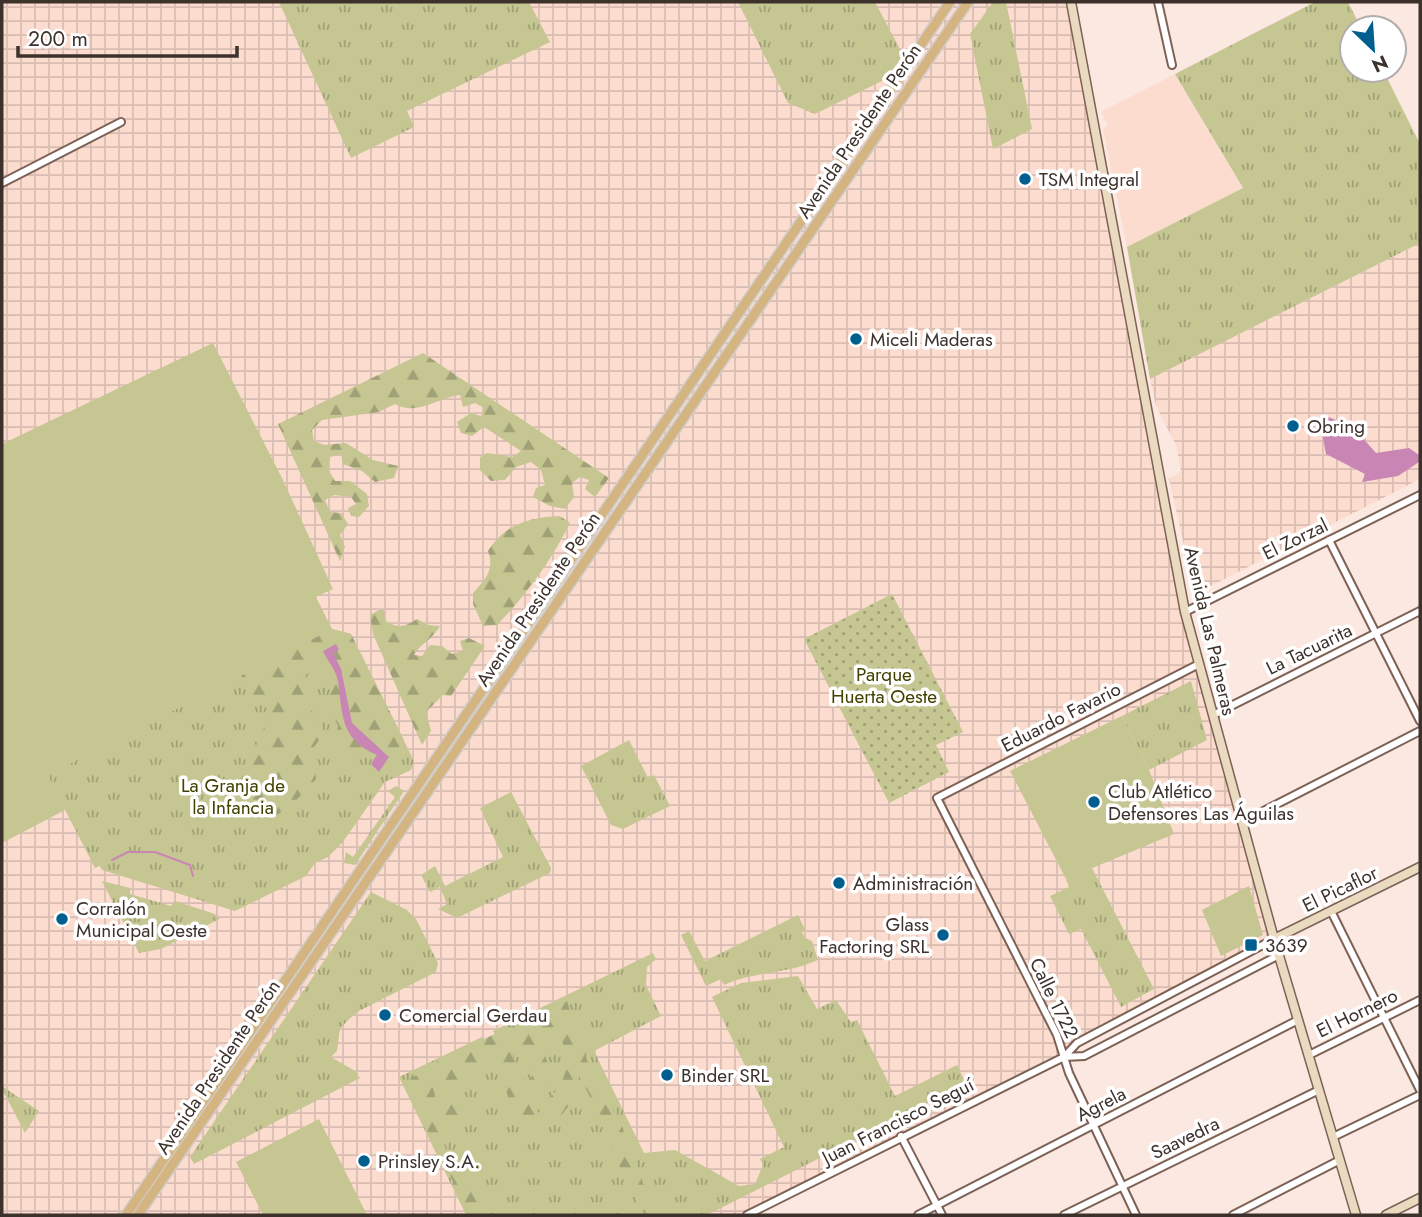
<svg xmlns="http://www.w3.org/2000/svg" width="1422" height="1217" font-family="Jost,sans-serif">
<style>
.built{fill:#fcdccf}
.industrial{fill:url(#industrial-grid)}
.grass{fill:url(#grass-tufts)}
.forest{fill:url(#forest-firs)}
.park{fill:#c5c692}
.garden{fill:url(#garden-dots)}
.water{fill:#c985b4}
.lines{fill:none;stroke-linecap:round;stroke-linejoin:round}
.stream{stroke:#c985b4;stroke-width:2}
.street-casing{stroke:#7d6155;stroke-width:10}
.secondary-casing{stroke:#7d6155;stroke-width:11}
.primary-casing{stroke:#d0cecc;stroke-width:12}
.street{stroke:#fff;stroke-width:6}
.secondary{stroke:#eadac0;stroke-width:8}
.primary{stroke:#d4b582;stroke-width:9}
.poi-dot{fill:#005f8f;stroke:#fff;stroke-width:2.5}
.labels{text-anchor:middle;dominant-baseline:central;stroke-width:7;stroke-linejoin:round;paint-order:stroke}
.street-label{font-size:19px;fill:#3d312c;stroke:#fff}
.poi-label{font-size:19px;fill:#3d312c;stroke:#fff;text-anchor:start}
.park-label{font-size:19px;fill:#424100;stroke:#fff}
</style>
<defs>
<pattern id="industrial-grid" width="8" height="8" patternUnits="userSpaceOnUse" patternTransform="scale(1.75)"><rect width="8" height="8" fill="#fcdccf"/><path d="M0 4h8M4 0v8" fill="none" stroke="#d9bdb2"/></pattern>
<pattern id="grass-tufts" width="24" height="20" patternUnits="userSpaceOnUse" patternTransform="scale(1.75)"><rect width="24" height="20" fill="#c5c692"/><path d="M3 7l-1-3M5 7V3M7 7l1-3M15 17l-1-3M17 17v-4M19 17l1-3" fill="none" stroke="#a1a177"/></pattern>
<pattern id="forest-firs" width="22" height="20" patternUnits="userSpaceOnUse" patternTransform="scale(1.75)"><rect width="22" height="20" fill="#c5c692"/><path d="M5 1l3.5 6h-7zM16 11l3.5 6h-7z" fill="#a1a177"/></pattern>
<pattern id="garden-dots" width="8" height="8" patternUnits="userSpaceOnUse" patternTransform="scale(1.75)"><rect width="8" height="8" fill="#c5c692"/><path d="M2 2h.1M6 6h.1" fill="none" stroke="#a1a177" stroke-width="1.8" stroke-linecap="round"/></pattern>
</defs>
<rect width="100%" height="100%" fill="#fbe8e0"/>
<path class="built" d="M1175,74L1243,189L1127,247L1103,130L1108,125L1101,112Z"/>
<path class="industrial" d="M2,2H1071L1185,612L1274,939L1077,1043L1064,1057L747,1215H2Z
M1420,243V479L1195,594L1169,479L1181,471L1176,445L1156,406L1150,379Z"/>
<path class="grass" d="M279,2H529L550,42L407,111L414,127L351,158Z
M738,2H875L903,55L886,79L815,114L788,103Z
M993,2H1006L1032,129L993,149L970,34Z
M1315,2H1348L1361,28H1352V70H1383L1420,144V243L1150,379L1127,247L1243,188L1175,74Z
M332,629L351,634L414,761L411,770L385,782L342,843L328,857L315,863L306,876L235,911L102,870L100,866L95,868L47,775Z
M1191,681L1207,740L1149,770L1122,716Z
M629,740L648,778L654,775L670,806L623,829L611,825L581,766Z
M396,786L404,791L355,865L344,863L346,852L353,857L395,797L388,791Z
M511,792L551,868L550,873L457,918L438,909L447,904L440,887L430,892L421,875L435,866L445,886L503,857L480,808Z
M1092,868L1154,989L1121,1007L1081,929L1069,934L1050,896L1069,887L1066,879Z
M102,881L130,888V894L171,906L175,901L215,914L219,919L161,949L139,953Z
M371,892L407,910L416,919L438,963L436,972L357,1012L340,1028L337,1051L331,1057L355,1071L360,1078L194,1164L190,1157Z
M798,915L805,930L802,932L805,938L812,941L818,960C788,974 755,971 724,985L721,979L706,986L681,935L689,931L705,961Z
M653,953L656,959L647,967L646,985L661,1016L594,1051L644,1153L675,1150L739,1186L755,1184L763,1165L760,1159L784,1147L712,997L741,983L798,976L817,1009L836,1000L851,1022L857,1020L895,1096L957,1065L966,1084L707,1215H466L399,1077L482,1037L503,1072L514,1067L493,1031Z
M2,1086L39,1111L25,1133L2,1089Z"/>
<path class="forest" d="M423,353L609,478L595,497L585,489L589,480L580,477L572,483L574,497L565,509L550,506L533,497L536,488L545,485L541,470L531,462L516,467L505,480L491,481L480,470V457L487,453L512,457L521,451L484,427L472,436L461,433L457,422L471,413L481,416L484,408L475,403L463,407L460,395C439,397 416,417 395,404L379,412L322,420L312,430L314,441L324,445L346,443L373,460L398,466L394,478L375,482L362,471L343,464L341,454L330,457L328,469L335,481H350L367,494L369,506L359,517L351,516L348,508L356,504L351,497L334,495L325,500L330,512L341,513L348,524L340,535L345,547L340,561L278,424Z
M560,516L570,523C551,561 526,595 497,625L483,626L473,604V593C485,579 495,570 488,551C504,525 529,517 560,516Z
M379,610H384L385,620C397,629 405,627 417,619L428,625L440,626C433,639 421,643 414,655L422,656L430,645L442,646L452,654L463,651L460,641L469,638L485,646L451,696L443,695L426,712L431,731L422,745L373,634L370,615Z
M332,629L351,634L404,740L396,751L382,750L347,758L334,745L338,726L328,704L333,682L321,670L327,657L298,682L312,696L310,708L324,733L314,747L316,779C302,796 264,836 240,819C236,816 232,809 229,806L272,710L251,701L241,675Z
M567,1001L576,1031L588,1042L586,1056L589,1067L623,1128L627,1149L640,1171L643,1184L651,1191L661,1215H645L611,1150L605,1125L578,1074L571,1103L560,1117L549,1115L548,1099C568,1083 570,1059 560,1036L551,1040L545,1056L554,1079L544,1091L533,1094L528,1082L532,1076L525,1054L517,1044L508,1045L543,1123L539,1132L525,1128L498,1074L486,1058L478,1070L452,1088L431,1080L436,1100L443,1107L445,1096H461L476,1103L478,1110L465,1114L439,1132L450,1159L468,1153L480,1157L476,1164L485,1179L478,1189L481,1215H469L407,1085L412,1077L425,1073L438,1060Z"/>
<path class="park" d="M213,343L282,478L333,589L316,597L332,629L48,775L65,810L2,843V444Z
M1122,716L1149,770L1174,834L1066,879L1010,771Z
M1249,886L1263,935L1221,956L1202,910Z
M319,1119L367,1215H263L236,1162Z"/>
<path class="garden" d="M892,594L963,732L936,745L949,772L889,803L804,639Z"/>
<path class="water" d="M1328,417L1352,426L1376,453L1409,448L1419,455V462L1398,476L1362,482L1365,474L1326,454L1320,422Z
M336,644L339,650L333,653L341,669L352,723L389,757L379,772L371,764L377,755C340,739 343,716 338,681C336,670 327,660 323,651Z"/>
<g class="lines">
<path class="stream" d="M112,860L128,852H155L190,865L193,876"/>
<g class="street-casing">
<path id="street" d="M1158,2L1172,65
M2,183L121,122
M1329,540L1420,721
M1185,612L1420,495
M1213,715L1420,611
M1242,822L1420,731
M1331,911L1420,1090
M1309,1055L1420,1000
M1064,1057L1084,1056L1279,955
M901,1136L942,1215
M1333,1137L1420,1095
M747,1215L1064,1057L1077,1043L1274,939
M918,1215L1298,1020
M1064,1215L1319,1090
M1136,1215L1069,1073L1057,1035L937,798L1199,664
M1233,1215L1340,1160"/>
</g>
<g class="secondary-casing">
<path id="secondary" d="M1071,2L1185,612L1274,939L1356,1215
M1274,939L1420,867
M1386,1215L1420,1198"/>
</g>
<g class="primary-casing">
<path id="primary" d="M126,1215L950,2
M138,1215L968,2"/>
</g>
<use href="#street" class="street"/>
<use href="#secondary" class="secondary"/>
<use href="#primary" class="primary"/>
</g>
<g class="poi-dot">
<circle cx="1025" cy="179" r="7"/>
<circle cx="856" cy="339" r="7"/>
<circle cx="1293" cy="426" r="7"/>
<circle cx="1094" cy="802" r="7"/>
<circle cx="839" cy="883" r="7"/>
<circle cx="62" cy="919" r="7"/>
<circle cx="943" cy="935" r="7"/>
<rect x="1244" y="938" width="14" height="14" rx="3.5"/>
<circle cx="385" cy="1015" r="7"/>
<circle cx="667" cy="1075" r="7"/>
<circle cx="364" cy="1161" r="7"/>
</g>
<g class="labels">
<g class="street-label">
<text transform="translate(859 131) rotate(-56)">Avenida Presidente Perón</text>
<text transform="translate(1295 539) rotate(-26)">El Zorzal</text>
<text transform="translate(538 599) rotate(-56)">Avenida Presidente Perón</text>
<text transform="translate(1210 631) rotate(77)">Avenida Las Palmeras</text>
<text transform="translate(1309 649) rotate(-26)">La Tacuarita</text>
<text transform="translate(1061 717) rotate(-27)">Eduardo Favario</text>
<text transform="translate(1340 889) rotate(-26)">El Picaflor</text>
<text transform="translate(1054 998) rotate(64)">Calle 1722</text>
<text transform="translate(1357 1013) rotate(-26)">El Hornero</text>
<text transform="translate(218 1067) rotate(-56)">Avenida Presidente Perón</text>
<text transform="translate(1101 1104) rotate(-27)">Agrela</text>
<text transform="translate(898 1121) rotate(-27)">Juan Francisco Seguí</text>
<text transform="translate(1185 1138) rotate(-26)">Saavedra</text>
</g>
<g class="poi-label">
<text x="1039" y="179">TSM Integral</text>
<text x="870" y="339">Miceli Maderas</text>
<text x="1307" y="426">Obring</text>
<text x="1108" y="791">Club Atlético<tspan x="1108" dy="22">Defensores Las Águilas</tspan></text>
<text x="853" y="883">Administración</text>
<text x="76" y="908">Corralón<tspan x="76" dy="22">Municipal Oeste</tspan></text>
<text x="929" y="924" text-anchor="end">Glass<tspan x="929" dy="22">Factoring SRL</tspan></text>
<text x="1265" y="945">3639</text>
<text x="399" y="1015">Comercial Gerdau</text>
<text x="681" y="1075">Binder SRL</text>
<text x="378" y="1161">Prinsley S.A.</text>
</g>
<g class="park-label">
<text x="884" y="674">Parque<tspan x="884" dy="22">Huerta Oeste</tspan></text>
<text x="233" y="785">La Granja de<tspan x="233" dy="22">la Infancia</tspan></text>
</g>
</g>
<rect width="1422" height="1217" fill="none" stroke="#3d312c" stroke-width="7"/>
<g transform="translate(1373 49) rotate(155)"><circle r="33" fill="#ffffff" stroke="#b1adab" stroke-width="2"/>
<path d="M0-5L12 26L0 18L-12 26Z" fill="#005f8f"/>
<text y="-10" font-size="19" font-weight="bold" text-anchor="middle" fill="#3d312c">N</text>
</g>
<path d="M18 46v10h219v-10" fill="none" stroke="#3d312c" stroke-width="3.5"/>
<text x="28" y="46" font-size="21" fill="#3d312c" stroke="#ffffff" stroke-width="5" paint-order="stroke">200 m</text>
</svg>
